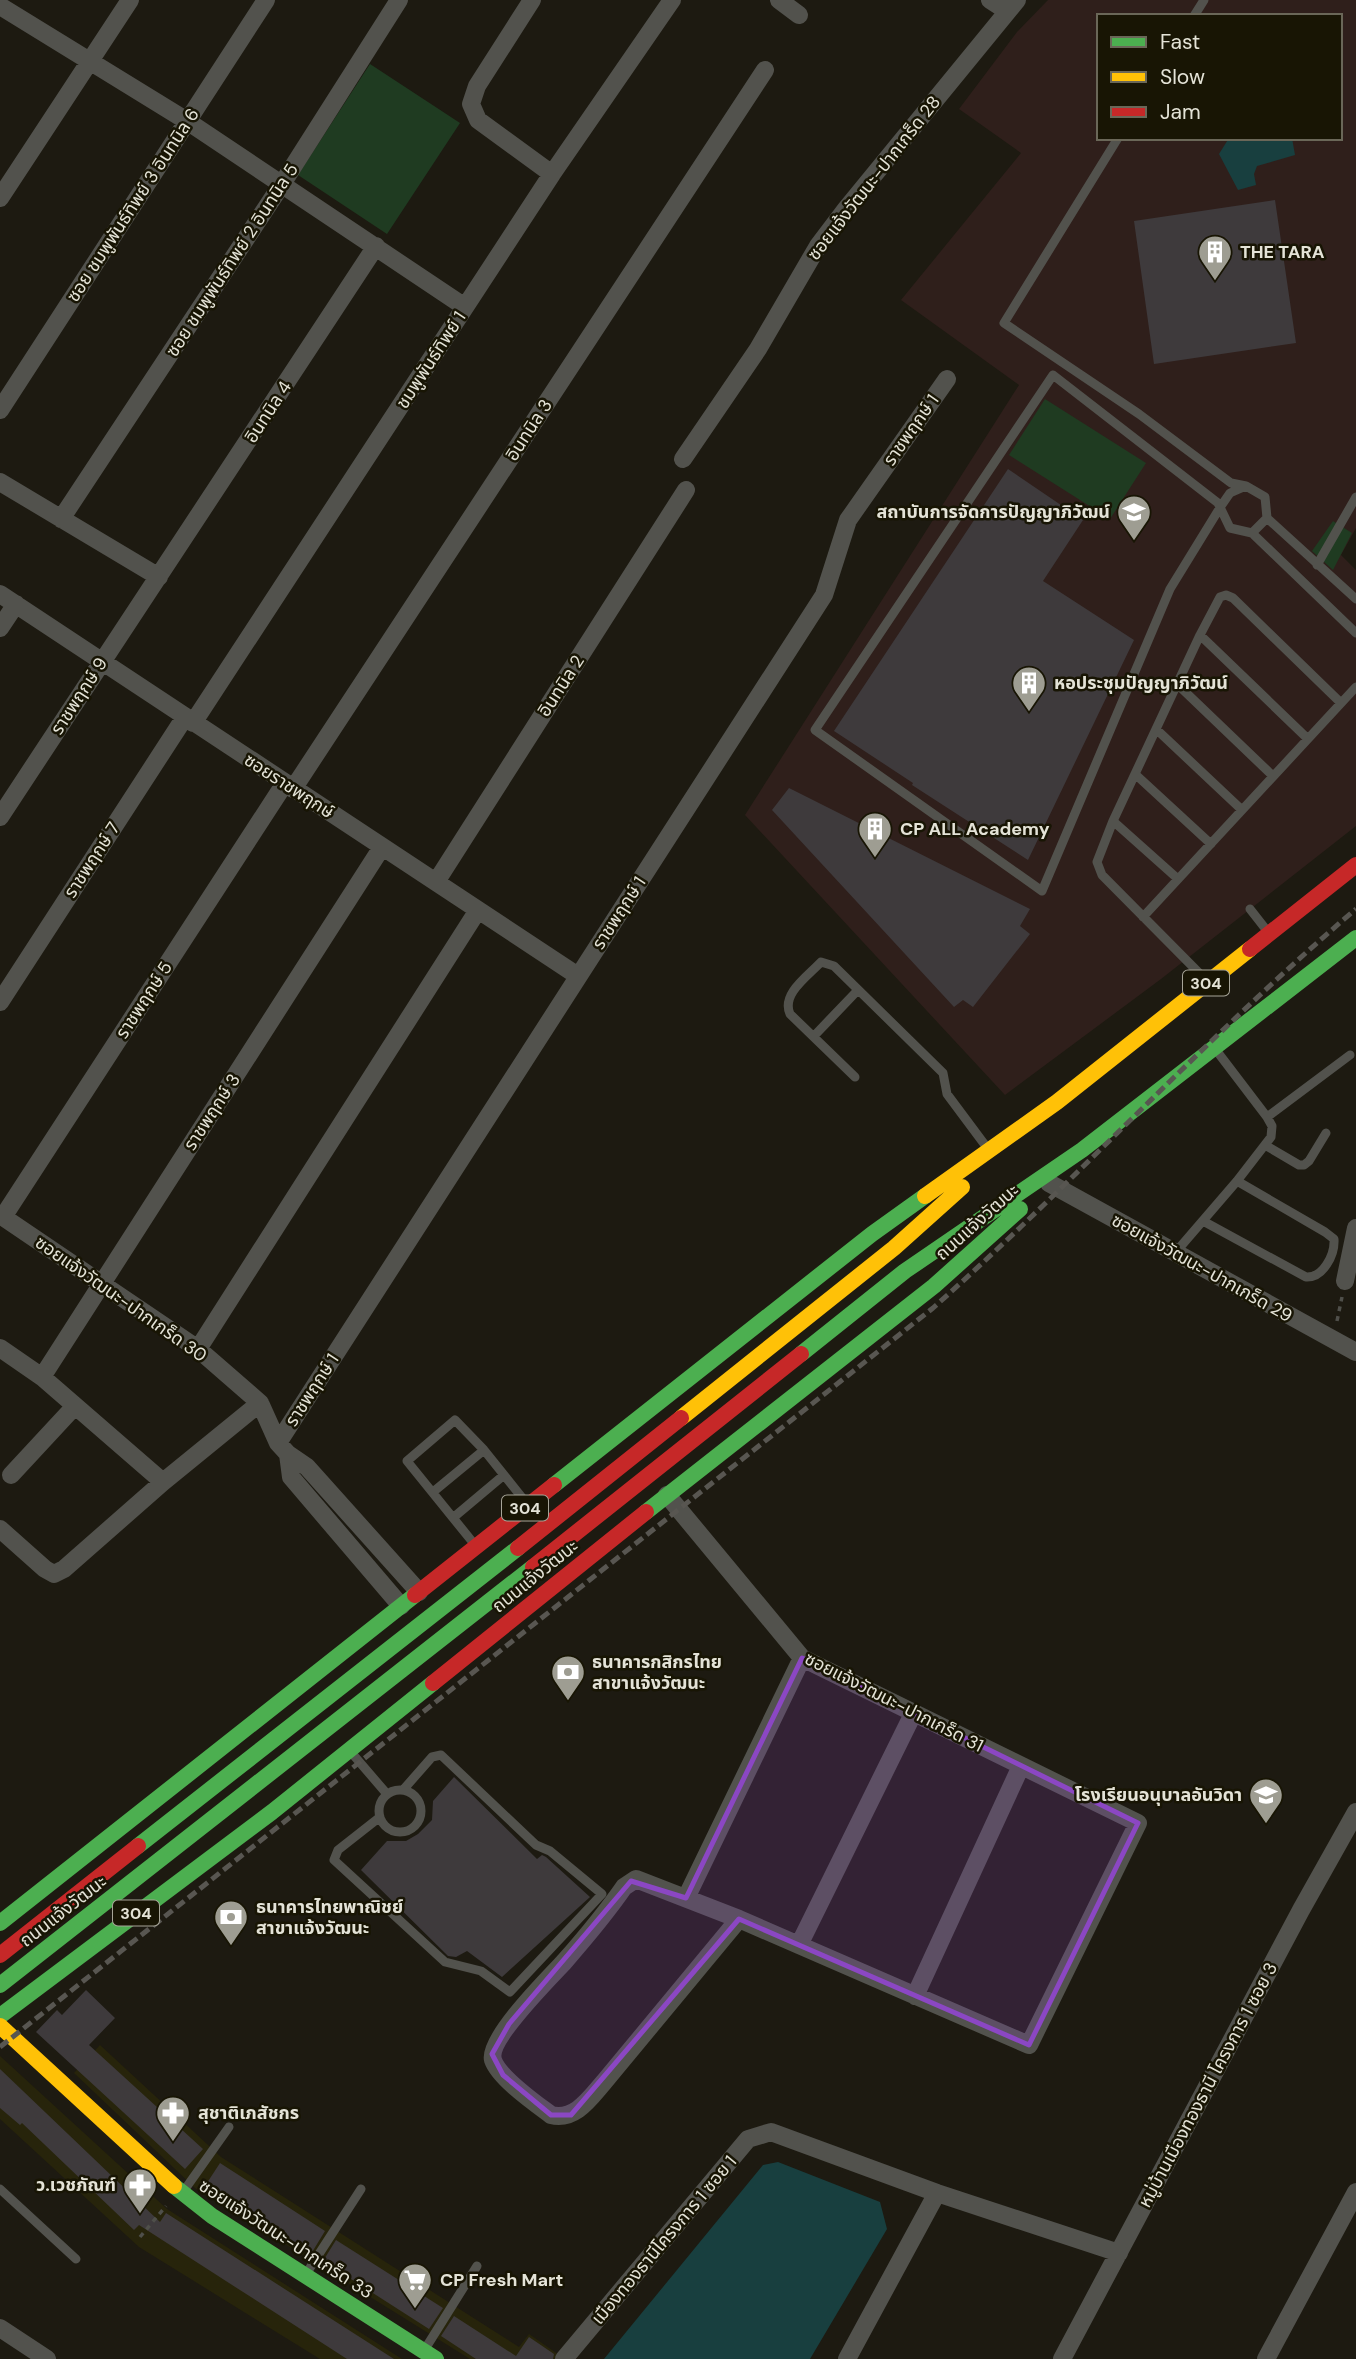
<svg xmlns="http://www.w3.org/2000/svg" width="1356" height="2359" font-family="'DM Sans','Noto Sans Thai',sans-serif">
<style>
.built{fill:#27240b}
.education{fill:#2f1f1b;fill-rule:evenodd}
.green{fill:#1f3b21}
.water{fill:#183f3f}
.building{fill:#3e3a3c}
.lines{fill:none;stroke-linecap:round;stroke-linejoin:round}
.path{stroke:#4f4f4a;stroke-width:3.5;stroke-dasharray:5 5;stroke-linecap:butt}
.lane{stroke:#52524d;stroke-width:9}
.street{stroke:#52524d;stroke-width:18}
.fast{stroke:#4caf50;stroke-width:16}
.slow{stroke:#ffc107;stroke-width:16}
.jam{stroke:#c62828;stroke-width:16}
.rail{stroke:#585651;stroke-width:5;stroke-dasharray:10 5;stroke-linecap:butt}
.marked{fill:#8b47c3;fill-opacity:0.2;stroke:#8b47c3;stroke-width:5;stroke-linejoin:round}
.labels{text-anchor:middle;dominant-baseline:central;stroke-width:5;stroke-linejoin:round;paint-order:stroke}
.shield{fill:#181504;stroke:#a7a598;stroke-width:2}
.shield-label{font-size:16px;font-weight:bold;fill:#e4e3d7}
.street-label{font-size:18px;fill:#e4e3d7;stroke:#181504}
.poi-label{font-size:18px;font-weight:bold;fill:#e4e3d7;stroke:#181504;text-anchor:start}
</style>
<rect width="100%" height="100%" fill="#1d1a11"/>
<path class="built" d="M100,2045L221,2157L519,2347L529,2334L562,2357L559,2359H470L195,2188L74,2073Z
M0,2056L167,2209L402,2359H320L139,2247L0,2119Z"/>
<path class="education" d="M1048,0H1356V528L1341,555L1356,570V826L1161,979L1005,1095L745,815L1019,385L901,300L1021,153L959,109L1017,32ZM1099,16H1340V138H1099Z"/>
<path class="green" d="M370,64L460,123L387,234L298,175Z
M1045,399L1146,463L1110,519L1009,455Z
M1333,521L1352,533L1333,570L1312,551Z"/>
<path class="water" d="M1229,138H1292L1295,155L1257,166L1254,174L1256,185L1238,190L1219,154Z
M778,2162L880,2202L887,2229L810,2359H604L763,2165Z"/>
<path class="building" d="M1275,200L1296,343L1154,364L1134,221Z
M1008,469L1083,520L1043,581L1134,640L1028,860L912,785L913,783L834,731Z
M789,788L1030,909L1020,926L1030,934L973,1007L963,1000L954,1007L772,810Z
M454,1777L537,1859L542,1855L546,1857L590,1897L502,1977L467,1951L456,1957L448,1956L361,1870L387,1841H406L418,1834L432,1820L433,1801Z
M86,1990L115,2018L89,2045L203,2149L185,2169L36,2032L57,2010L62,2015Z
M0,2069L160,2222L166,2213L394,2359H347L139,2225L134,2230L22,2123L20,2125L0,2108Z
M220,2163L325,2231L311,2254L205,2186Z
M336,2240L443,2308L429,2329L323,2261Z
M454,2316L516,2356L529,2337L554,2354L553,2359H476L441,2336Z"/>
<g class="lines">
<path class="path" d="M1337,1321L1342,1297
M140,2237L166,2206"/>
<path class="lane" d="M1194,16L1204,0
M1118,138L1004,323L1139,414L1231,483L1246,486L1265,497L1267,518L1356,599
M1246,486L1230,493L1221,506L1170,589L1042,891L815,730L1053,375L1218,503L1230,528L1252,533L1356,633
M1252,533L1267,518
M1317,565L1356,497
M1200,635L1308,739
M1177,684L1273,776
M1156,729L1242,810
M1135,774L1211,844
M1113,821L1178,879
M1250,909L1268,932
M1143,917L1356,687
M1207,981L1102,875L1097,862L1113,821L1200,635L1220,597L1226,595L1233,598L1341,703
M814,1036L858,990
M855,1077L790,1014C781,994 808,976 821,962L834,966L943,1073L947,1094L988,1149
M1267,1117L1350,1055
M1265,1145L1299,1165H1304L1309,1161L1326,1133
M1203,1221L1306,1277C1323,1278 1335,1255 1334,1239L1325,1232L1237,1181
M1175,1253L1237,1181L1271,1137L1272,1126L1267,1117L1216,1050
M433,1492L484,1450
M454,1517L504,1475
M475,1545L407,1461L455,1420L484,1450L528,1505
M350,1751L387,1794
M379 1811a21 21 0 1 1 42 0a21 21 0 1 1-42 0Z
M380,1817L338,1850L334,1860L445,1962L481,1971L510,1992L602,1894L550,1851L536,1845L441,1755L432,1757L403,1790
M0,2189L76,2259
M183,2192L229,2127
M306,2274L361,2189
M425,2349L477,2266"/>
<path class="street" d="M532,0L477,86L471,104L478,120L552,174
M779,0L799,15
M990,0L1007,11
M0,6L187,121L465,307
M0,198L130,0
M0,410L266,0
M683,459L758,349L818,246L846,209L1017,0
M0,482L159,577
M61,519L282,184L399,0
M0,594L578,976
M0,628L16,604
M193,723L552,174L672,0
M293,789L765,70
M0,817L376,246
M436,882L686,490
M0,1002L185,717
M1049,1183L1356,1352
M0,1215L198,1349L260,1403L278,1443L288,1454L307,1467L419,1592
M3,1217L285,783
M1345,1281L1356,1228
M0,1348L42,1377L163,1482
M198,1349L478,910
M42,1377L382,847
M278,1443L824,595L848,520L947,379
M288,1454L291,1477L401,1606
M11,1475L75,1406
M667,1495L802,1658L1138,1823L1029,2045L739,1919L636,1879L624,1887C606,1913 585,1938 564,1962C549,1978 487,2040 493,2060C499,2078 535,2103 551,2115C575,2121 590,2098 604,2082L739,1919
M0,1529L45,1569L54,1574L64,1569L163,1482L260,1403
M686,1898L802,1658
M799,1945L913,1714
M915,1996L1021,1766
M0,2328L47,2359
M564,2359L748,2139L771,2132L937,2193L1119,2253
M847,2359L937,2193
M1062,2359L1301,1910L1356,1812
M1266,2359L1356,2192"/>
<path class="fast" d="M801,1354L905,1271L1082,1150L1356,938
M554,1485L872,1234L925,1196
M646,1512L934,1286L1020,1209
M138,1846L518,1548
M0,1923L415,1595
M0,1985L533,1567
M0,2016L272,1812L433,1683
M174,2186L212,2216L436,2359"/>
<path class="slow" d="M925,1196L1057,1102L1250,949
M681,1418L894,1248L962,1187
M0,2026L174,2186"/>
<path class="jam" d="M1250,949L1356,865
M518,1548L681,1418
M533,1567L801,1354
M415,1595L554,1485
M433,1683L646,1512
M0,1955L138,1846"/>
<path class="rail" d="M0,2047L933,1308C1078,1179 1208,1035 1356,909"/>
</g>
<path class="marked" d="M802,1658L1138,1823L1029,2045L739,1919L571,2115H551L503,2075L492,2054L509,2024L631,1881L686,1898Z"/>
<defs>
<g id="building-pin" transform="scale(1.75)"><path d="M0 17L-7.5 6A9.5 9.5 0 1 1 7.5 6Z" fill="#9e9d92" stroke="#181504"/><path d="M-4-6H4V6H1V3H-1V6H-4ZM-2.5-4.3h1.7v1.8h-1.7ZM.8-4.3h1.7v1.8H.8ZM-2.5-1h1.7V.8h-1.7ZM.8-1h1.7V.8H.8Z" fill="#fff"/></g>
<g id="university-pin" transform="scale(1.75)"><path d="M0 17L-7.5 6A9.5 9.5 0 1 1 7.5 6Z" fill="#9e9d92" stroke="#181504"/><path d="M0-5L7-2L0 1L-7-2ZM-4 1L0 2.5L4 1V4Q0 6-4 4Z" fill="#fff"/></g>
<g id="bank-pin" transform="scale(1.75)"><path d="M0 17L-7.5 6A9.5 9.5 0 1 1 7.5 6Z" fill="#9e9d92" stroke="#181504"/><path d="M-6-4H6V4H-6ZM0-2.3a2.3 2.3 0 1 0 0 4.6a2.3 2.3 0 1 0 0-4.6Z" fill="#fff"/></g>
<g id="school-pin" transform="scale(1.75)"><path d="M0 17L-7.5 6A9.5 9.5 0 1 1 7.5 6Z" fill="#9e9d92" stroke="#181504"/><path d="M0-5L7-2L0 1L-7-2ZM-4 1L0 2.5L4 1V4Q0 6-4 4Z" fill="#fff"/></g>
<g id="pharmacy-pin" transform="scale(1.75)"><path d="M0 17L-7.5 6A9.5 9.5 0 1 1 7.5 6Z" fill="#9e9d92" stroke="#181504"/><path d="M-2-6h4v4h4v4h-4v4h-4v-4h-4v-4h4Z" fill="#fff"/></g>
<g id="supermarket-pin" transform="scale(1.75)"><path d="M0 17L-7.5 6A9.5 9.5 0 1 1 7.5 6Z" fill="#9e9d92" stroke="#181504"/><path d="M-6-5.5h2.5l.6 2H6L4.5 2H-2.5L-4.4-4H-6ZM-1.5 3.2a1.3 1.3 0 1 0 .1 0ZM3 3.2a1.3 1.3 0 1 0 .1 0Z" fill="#fff"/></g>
</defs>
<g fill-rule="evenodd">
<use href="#building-pin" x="1215" y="252"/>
<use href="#university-pin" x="1134" y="512"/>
<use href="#building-pin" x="1029" y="683"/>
<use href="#building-pin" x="875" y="829"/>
<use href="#bank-pin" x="568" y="1672"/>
<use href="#school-pin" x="1266" y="1795"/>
<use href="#bank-pin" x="231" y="1917"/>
<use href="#pharmacy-pin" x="173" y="2113"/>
<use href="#pharmacy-pin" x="140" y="2185"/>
<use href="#supermarket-pin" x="415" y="2280"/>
</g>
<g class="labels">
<g class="shield">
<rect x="1183" y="970.5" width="46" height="25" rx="5"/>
<rect x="502" y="1495.5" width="46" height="25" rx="5"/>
<rect x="113" y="1900.5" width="46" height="25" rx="5"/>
</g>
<g class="shield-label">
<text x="1206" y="983">304</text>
<text x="525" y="1508">304</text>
<text x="136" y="1913">304</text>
</g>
<g class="street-label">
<text transform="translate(874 178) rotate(-52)">ซอยแจ้งวัฒนะ-ปากเกร็ด 28</text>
<text transform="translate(133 205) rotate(-57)">ซอย ชมพูพันธ์ทิพย์ 3 อินทนิล 6</text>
<text transform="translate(232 260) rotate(-57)">ซอย ชมพูพันธ์ทิพย์ 2 อินทนิล 5</text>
<text transform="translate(431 360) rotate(-57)">ชมพูพันธ์ทิพย์ 1</text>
<text transform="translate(268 412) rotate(-57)">อินทนิล 4</text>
<text transform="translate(529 430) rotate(-57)">อินทนิล 3</text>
<text transform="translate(911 430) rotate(-55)">ราชพฤกษ์ 1</text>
<text transform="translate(561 686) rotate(-57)">อินทนิล 2</text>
<text transform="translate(79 696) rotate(-57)">ราชพฤกษ์ 9</text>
<text transform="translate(289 786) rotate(33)">ซอยราชพฤกษ์</text>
<text transform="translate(92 860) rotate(-57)">ราชพฤกษ์ 7</text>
<text transform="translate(619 913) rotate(-57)">ราชพฤกษ์ 1</text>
<text transform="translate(144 1000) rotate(-57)">ราชพฤกษ์ 5</text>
<text transform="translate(212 1112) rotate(-57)">ราชพฤกษ์ 3</text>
<text transform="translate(977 1222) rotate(-42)">ถนนแจ้งวัฒนะ</text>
<text transform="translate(1202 1268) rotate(29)">ซอยแจ้งวัฒนะ-ปากเกร็ด 29</text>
<text transform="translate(121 1299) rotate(35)">ซอยแจ้งวัฒนะ-ปากเกร็ด 30</text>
<text transform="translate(312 1390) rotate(-57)">ราชพฤกษ์ 1</text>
<text transform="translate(535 1576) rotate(-39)">ถนนแจ้งวัฒนะ</text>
<text transform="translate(894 1702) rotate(27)">ซอยแจ้งวัฒนะ-ปากเกร็ด 31</text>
<text transform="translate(63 1911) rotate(-38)">ถนนแจ้งวัฒนะ</text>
<text transform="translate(1208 2085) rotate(-62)">หมู่บ้านเมืองทองธานี โครงการ 1 ซอย 3</text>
<text transform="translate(286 2239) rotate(33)">ซอยแจ้งวัฒนะ-ปากเกร็ด 33</text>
<text transform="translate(664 2240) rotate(-50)">เมืองทองธานีโครงการ 1 ซอย 1</text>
</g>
<g class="poi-label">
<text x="1240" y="252">THE TARA</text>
<text x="1110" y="512" text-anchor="end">สถาบันการจัดการปัญญาภิวัฒน์</text>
<text x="1054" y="683">หอประชุมปัญญาภิวัฒน์</text>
<text x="900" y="829">CP ALL Academy</text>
<text x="592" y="1662">ธนาคารกสิกรไทย<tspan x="592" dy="21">สาขาแจ้งวัฒนะ</tspan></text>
<text x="1242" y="1795" text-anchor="end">โรงเรียนอนุบาลอันวิดา</text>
<text x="256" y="1907">ธนาคารไทยพาณิชย์<tspan x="256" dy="21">สาขาแจ้งวัฒนะ</tspan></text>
<text x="198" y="2113">สุชาติเภสัชกร</text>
<text x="116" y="2185" text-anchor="end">ว.เวชภัณฑ์</text>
<text x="440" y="2280">CP Fresh Mart</text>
</g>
</g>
<rect x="1097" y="14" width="245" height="126" fill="#181504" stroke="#6a6758" stroke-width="2"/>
<rect x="1111" y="37" width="35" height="10" fill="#4caf50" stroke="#6a6758" stroke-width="2"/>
<text x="1160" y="49" font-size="21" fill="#e4e3d7">Fast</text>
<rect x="1111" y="72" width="35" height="10" fill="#ffc107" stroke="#6a6758" stroke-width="2"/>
<text x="1160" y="84" font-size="21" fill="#e4e3d7">Slow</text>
<rect x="1111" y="107" width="35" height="10" fill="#c62828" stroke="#6a6758" stroke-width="2"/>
<text x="1160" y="119" font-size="21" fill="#e4e3d7">Jam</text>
</svg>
